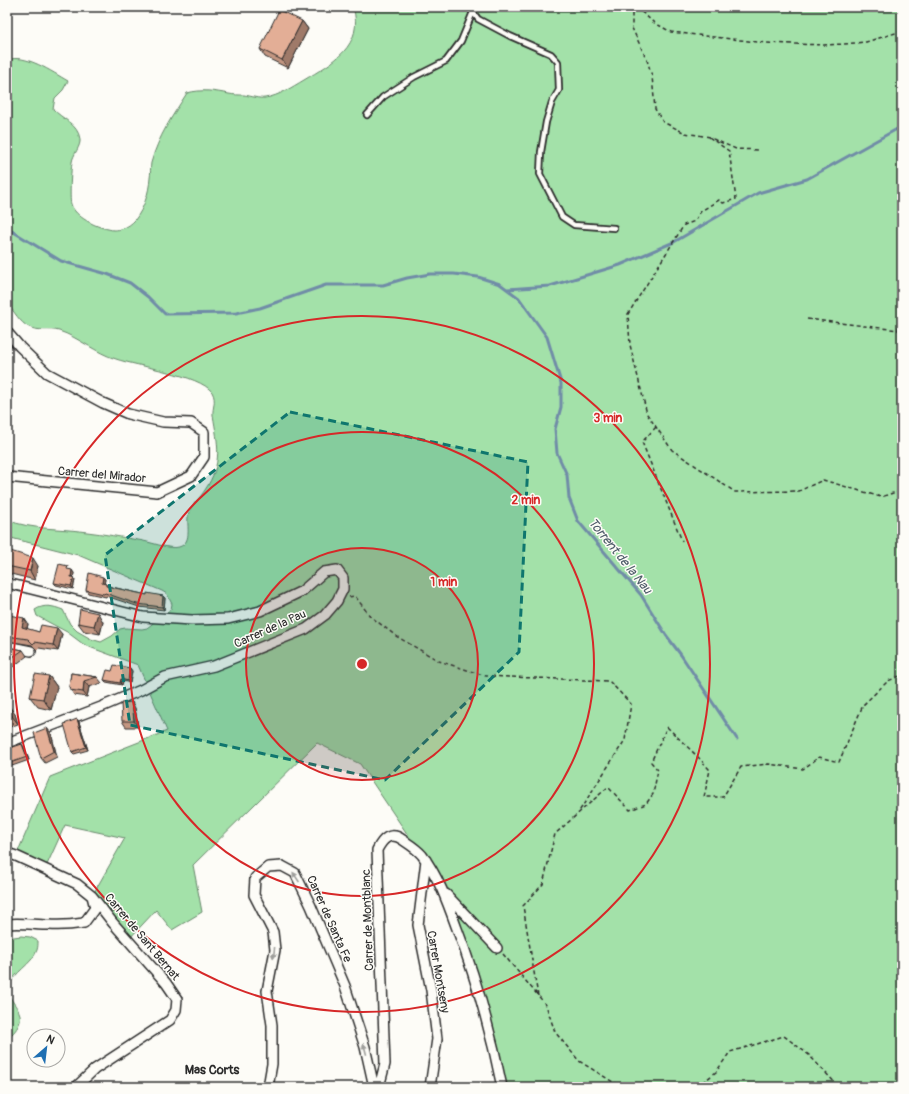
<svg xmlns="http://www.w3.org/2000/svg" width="909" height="1094" font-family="Pangolin,sans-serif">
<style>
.green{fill:#a3e1a9;stroke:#67866a}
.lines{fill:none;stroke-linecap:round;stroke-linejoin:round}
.stream{stroke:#708ca7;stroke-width:3}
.lane-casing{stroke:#2b2b2b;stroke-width:8}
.street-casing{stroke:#2b2b2b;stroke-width:12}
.path{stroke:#2b2b2b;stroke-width:1.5;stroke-dasharray:4 3;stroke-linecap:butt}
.lane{stroke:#fdfcf7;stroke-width:4.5}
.street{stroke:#fdfcf7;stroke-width:9}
.wall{fill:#c39681;stroke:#2b2b2b}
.shaded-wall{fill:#9f7a69;stroke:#2b2b2b}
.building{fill:#e3ae96;stroke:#2b2b2b}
.oneway{fill:#9e9e9b}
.marked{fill:#0f766e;fill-opacity:0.2;stroke:#0f766e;stroke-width:3;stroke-dasharray:8 5;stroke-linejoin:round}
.ring{fill:none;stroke:#d62828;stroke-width:2}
.labels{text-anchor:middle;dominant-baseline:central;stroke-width:3;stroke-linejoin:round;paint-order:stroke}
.street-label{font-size:12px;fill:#2b2b2b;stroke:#fdfcf7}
.water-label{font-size:13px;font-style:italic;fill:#4e5b69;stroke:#fdfcf7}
.neighbourhood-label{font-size:13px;font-weight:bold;fill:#2b2b2b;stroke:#fdfcf7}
.centre{fill:#d62828;stroke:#fdfcf7;stroke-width:2}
.ring-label{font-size:12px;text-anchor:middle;font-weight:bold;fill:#d62828;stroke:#fdfcf7;stroke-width:3;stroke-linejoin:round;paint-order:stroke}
</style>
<rect width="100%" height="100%" fill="#fdfcf7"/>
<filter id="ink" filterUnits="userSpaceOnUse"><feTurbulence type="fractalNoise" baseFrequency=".025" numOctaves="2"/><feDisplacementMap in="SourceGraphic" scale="8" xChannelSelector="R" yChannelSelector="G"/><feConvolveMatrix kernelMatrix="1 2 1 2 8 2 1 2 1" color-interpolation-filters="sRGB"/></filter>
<g filter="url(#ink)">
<path class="green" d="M353,7H902V1087H502L464,947L420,853L360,764L317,743L193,865L202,912L172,930L156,910L128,940L92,896L125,838L65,825L46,867L16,856L50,777L167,731L138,665L92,648L83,644L67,632L37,616L35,610C44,604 53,606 63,610L70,624L77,631L91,639L101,642L112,636L120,629L125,628L142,629L147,628L171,609L172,604L167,594L162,591L78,555L7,537V520C32,530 61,528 87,532C104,534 121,537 138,540C148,541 170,550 179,547C194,542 185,523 189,512C192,504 200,498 205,490C223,463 218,445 213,415C212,408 217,401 212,392C200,375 136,366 116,359C96,353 78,337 59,331C49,328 39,332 29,327C20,323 14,311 7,303V60C25,53 52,72 68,81L63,90L55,98L53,109C62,119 78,124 80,139C81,147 73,154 72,162C71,169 69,198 71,204C75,217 96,227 108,229C117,232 128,228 135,220C144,208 149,193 150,178C151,173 150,168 151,163C158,137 173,115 187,93C202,89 214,91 229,94C234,95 239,95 244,95C251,96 259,99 265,98C279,96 292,87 304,80C332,63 365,46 353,7Z
M21,936L30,937L38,941C38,944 38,947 37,950C32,965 13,972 9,987C5,1000 26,1010 19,1024C17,1030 11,1035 7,1039V938Z"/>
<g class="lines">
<path class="stream" d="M7,228L61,261L107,274L130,283L148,297L165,314L236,313L260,308L326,285H383L407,278L430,274H454L478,277L500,284L519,298L547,337L561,383V407L555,429L557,453L567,475L569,498L578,521L641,595L666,635L681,655L737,739
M507,289L550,286L620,265L674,242L758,193L807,179L897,129"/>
<g class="lane-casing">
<path id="lane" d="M469,7L478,19L510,36L551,54L558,62L559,90L552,102L546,122L541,152L540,174L562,217L574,225L614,228
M367,115L383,97L414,77L446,61L461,41L473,12"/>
</g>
<g class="street-casing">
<path id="street" d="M7,332L20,347L47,373L103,403L128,414L163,422L191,423L204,432V457L191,476L157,492L7,477
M7,583L143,617L192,620L228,619L260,611L302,591L324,572L337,570L343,578V589L337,601L325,615L306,629L214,666L165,677L141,690L101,707L7,743
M7,646L31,651
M7,853L16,856L77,884L92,896L95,908L84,923C72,925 61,926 49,925C35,925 21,922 7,924
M426,860L418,925L431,990L437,1039L430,1087
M446,894L497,948
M76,1087L95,1069L170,1020L176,1010L177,999L166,983L113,923L92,896
M268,1087L272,1064V1025L267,991L275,950L273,932L254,895L255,878L268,867L282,866L295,873L311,906L345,986L365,1047L374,1087
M379,1087L385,1064L377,850C382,840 390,830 403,840C409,844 417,849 422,855C438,876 447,901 456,926C476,978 491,1032 502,1087"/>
</g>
<path class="path" d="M286,7L287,9
M634,7L632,10V28L647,60L652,76L655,109L663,122L685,133L710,137
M636,7L653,22L671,32L766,43L824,45L844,44L866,42L902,31
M709,137L729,151L736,199L723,203L719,200L701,211L695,221L684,225L628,314L630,345L647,414L672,450L735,492L799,491L823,480L881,497L893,493L902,492
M713,139L736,149L759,150
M807,319L898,330L902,333
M898,330L902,305
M656,427L642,442L682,541
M349,597L355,596L370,616L396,636L439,661L486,676L609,681L631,704L625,740L578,813
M503,954L546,1005L555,1032L579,1061L621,1087
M538,996L523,906L543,884L555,834L608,787L630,810L646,804L653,794L658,770L651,762L667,727L700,759L710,770L704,797H723L741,767L769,764L803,769L819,757L839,762L863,705L888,681L902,675
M697,1087L716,1072L730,1052L784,1036L809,1055L839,1087"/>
<use href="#lane" class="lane"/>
<use href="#street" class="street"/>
</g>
<path class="wall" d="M302,21L308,29L288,68L265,57L260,49Z
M7,550L38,566L35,580L7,573Z
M70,569L74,573L73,577L75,580L73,589L56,585L54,583Z
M103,577L105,579L104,584H106L108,586L147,595L163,596L165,598L164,610L139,607L106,596V597L88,593L86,590Z
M24,618L28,624L27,629L39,632L62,634L58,651L39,648L37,650L32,645L7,641V623Z
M103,622L100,634L84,631L78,623Z
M7,647L23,650L27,656L10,669L7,668Z
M130,668L132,671L130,683L123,681L122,685L106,682L104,680L112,671Z
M71,673L97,677L102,683L89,687L87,697L74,695L69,687Z
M49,676L57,687L51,710L38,707L30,697Z
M7,707L15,714L18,724L7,728Z
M135,708L138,727H126L122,721Z
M77,719L79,722L88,750L74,754L72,752Z
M51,733L57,757L45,763L41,758Z
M22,744L24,747L29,760L12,766L10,763Z"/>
<path class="shaded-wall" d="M302,21L308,29L288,68L282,60Z
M33,558L38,566L35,580L30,571Z
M72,570L74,573L73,580L71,577Z
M74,577L75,580L73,589L71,586Z
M103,577L105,579L104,586L102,583Z
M163,596L165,598L164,610L162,607Z
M98,613L103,622L100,634L94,626Z
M24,618L28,624L26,633L22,627Z
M57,628L62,634L58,651L53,645Z
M130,668L132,671L130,683L128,681Z
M49,676L57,687L51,710L43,699Z
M121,679L123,681L122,685L120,683Z
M84,681L89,687L87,697L83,692Z
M132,702L135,708L138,727L134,721Z
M9,706L15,714L18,724L12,716Z
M77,719L79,722L88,750L86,747Z
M47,728L51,733L57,757L54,751Z
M22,744L24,747L29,760L27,757Z"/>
<path class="building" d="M279,10L302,21L282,60L260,49Z
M7,550L33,558L30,571L7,566Z
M59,564L68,566L67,569L72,570L71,577H74L71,586L54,583Z
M89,573L103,577L102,583L106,584V586L147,595V593L163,596L162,607L137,604L105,593L104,594L86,590Z
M80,609L98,613L94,626L78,623Z
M9,615L24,618L22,627L39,632L41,625L57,628L53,645L35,642L33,644L28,639L7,636V623Z
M7,647L23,650L7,661Z
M114,665L130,668L128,681L121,679L120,683L104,680L107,670L112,671Z
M71,673L97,677L84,681L83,692L70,690V688L69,687Z
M35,674L49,676L43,699L30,697Z
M132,702L134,721H122L121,703Z
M9,706L12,716L7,718V707Z
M77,719L86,747L72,752L64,724Z
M47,728L54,751L41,758L34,733Z
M22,744L27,757L10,763L7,753V749Z"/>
<defs><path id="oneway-solid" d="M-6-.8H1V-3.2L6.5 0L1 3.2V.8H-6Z"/></defs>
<g class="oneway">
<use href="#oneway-solid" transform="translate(296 877) rotate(-124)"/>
<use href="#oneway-solid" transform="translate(274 953) rotate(96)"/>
<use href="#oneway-solid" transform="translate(365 1049) rotate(-105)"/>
</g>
</g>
<path class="marked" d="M290,412L528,462L519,652L385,780L130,725L105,555Z"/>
<circle cx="362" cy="664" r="116" fill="#d62828" fill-opacity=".12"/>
<g class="ring">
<circle cx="362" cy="664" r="116"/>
<circle cx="362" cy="664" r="232"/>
<circle cx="362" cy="664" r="348"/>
</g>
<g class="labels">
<g class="street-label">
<text transform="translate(102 475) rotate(5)">Carrer del Mirador</text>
<text transform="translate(270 629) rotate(-24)">Carrer de la Pau</text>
<text transform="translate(329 919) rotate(66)">Carrer de Santa Fe</text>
<text transform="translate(368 920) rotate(-92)">Carrer de Montblanc</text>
<text transform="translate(142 937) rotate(50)">Carrer de Sant Bernat</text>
<text transform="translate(438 972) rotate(80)">Carrer Montseny</text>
</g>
<g class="water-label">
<text transform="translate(620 556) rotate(51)">Torrent de la Nau</text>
</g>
<g class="neighbourhood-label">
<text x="212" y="1070">Mas Corts</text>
</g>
</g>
<circle cx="362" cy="664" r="6" class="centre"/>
<g class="ring-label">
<text x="608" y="422">3 min</text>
<text x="526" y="504">2 min</text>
<text x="444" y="586">1 min</text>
</g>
<rect width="909" height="1094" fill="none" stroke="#fdfcf7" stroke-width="24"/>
<rect x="12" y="12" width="885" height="1070" fill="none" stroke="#2b2b2b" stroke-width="1.5" filter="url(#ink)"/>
<g transform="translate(46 1048) rotate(28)"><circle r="19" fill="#fdfcf7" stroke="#a9a8a5"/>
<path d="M0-3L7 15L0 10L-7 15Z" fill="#1f6fb2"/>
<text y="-6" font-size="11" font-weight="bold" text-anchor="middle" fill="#2b2b2b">N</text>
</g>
</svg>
